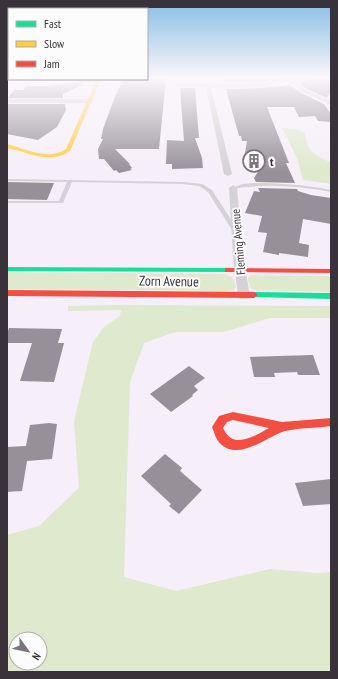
<svg xmlns="http://www.w3.org/2000/svg" width="338" height="679" font-family="'PT Sans Narrow',sans-serif">
<style>
.green{fill:#dfe9ce;fill-rule:evenodd}
.building{fill:#979099}
.lines{fill:none;stroke-linecap:round;stroke-linejoin:round}
.lane{fill:#d4d2d5;fill-rule:evenodd}
.street{fill:#d4d2d5;fill-rule:evenodd}
.fast{fill:#16e098;fill-rule:evenodd}
.slow{fill:#ffcf43;fill-rule:evenodd}
.jam{fill:#f24e42;fill-rule:evenodd}
.labels{text-anchor:middle;dominant-baseline:central;stroke-width:4;stroke-linejoin:round;paint-order:stroke}
.far-poi-label{font-size:12px;font-weight:bold;fill:#39323b;stroke:#fcfcfc;text-anchor:start}
.far-street-label{font-size:12px;fill:#39323b;stroke:#fcfcfc}
.street-label{font-size:14px;fill:#39323b;stroke:#fcfcfc}
</style>
<rect width="100%" height="100%" fill="#f6eef8"/>
<path class="green" d="M282,128L296,129L305,133C307,152 315,156 331,162V184L303,180L297,158Z
M7,272L226,274L233,278L236,287L234,290L228,291L7,289Z
M252,275L331,276V292L254,290L250,288L248,279L249,276Z
M122,305L331,306V318H270L224,332H175L144,343L130,382L124,577L176,591L270,569L317,573L331,572V672H7V535L39,526L79,488L74,421L93,342L104,327L120,316L121,310L68,311V306ZM16,639H40V663H16Z"/>
<path class="building" d="M222,77H292L277,81L244,82H223Z
M313,77H331V91L327,98L307,89L299,83Z
M149,78L166,79L159,149H115L130,164H129L132,168L130,169L132,170L119,173L116,170L114,171L104,159H99L98,149L103,139H101L103,129L114,99L123,80H149Z
M83,82L84,84L63,94V98H8L14,90H23L26,86H46Z
M290,85L301,93L324,104L331,114V122L318,121L315,116L299,117L294,107H267L289,163H286L295,183L256,182L254,178L261,167H247L244,159L247,141H242L241,136H239L226,89L261,88Z
M180,88H195L199,138H195L202,158L203,168L172,169V164H166L167,140L184,141Z
M7,104H65L66,110L57,127L38,140L7,134Z
M7,182L54,183L47,200L7,199Z
M258,188L297,189L298,191L311,195L331,198V224L303,219L299,243L309,245L308,257L279,253V255L263,252L267,233L258,232L262,216L245,213L254,191L260,192Z
M9,328L62,329L58,343H64L54,382L20,381L32,343H7V334Z
M313,355L320,375H298L297,372L274,373L275,377H254L250,357Z
M189,366L205,378L194,386L198,390L192,395L193,396L171,412L150,394Z
M49,423L57,424L52,459L27,461L22,491L7,492V447L26,446L30,425Z
M165,454L182,468L180,471L202,490L179,514L169,506L171,504L141,476Z
M331,479V504L303,506L295,483Z"/>
<g class="lines">
<path class="lane" d="M7,179L183,182L202,184L212,190L239,232L238,233H234L208,192L199,186L183,184L72,182L63,203H7V201H59L67,182L7,181Z
M255,183C281,183 306,185 331,190V192C299,186 265,183 233,189L231,188L243,184Z"/>
<path class="street" d="M301,77H312L296,82L306,90L331,101V105L302,92L290,83L261,87L211,88L232,174L228,176L224,174L206,87H177L174,85L177,83L244,84L277,82Z
M7,99H90L93,101L90,103H7Z
M233,185L237,188L243,256L250,296L248,299H240L238,296L233,256L229,188Z"/>
<path class="fast" d="M7,267L228,268L232,270L228,272L7,271Z
M254,292L331,293V299L251,297L250,295Z"/>
<path class="slow" d="M97,79H101L70,151C50,165 28,152 7,148V144C26,149 48,161 66,149Z"/>
<path class="jam" d="M225,268L331,269V273L228,272H225Z
M7,290L254,292L258,295L254,298L7,296Z
M233,412L282,422L331,418V426C318,428 293,428 282,432C264,439 235,463 218,441C215,437 214,431 212,427L219,416ZM233,420L269,428C253,437 233,450 223,428L227,422Z"/>
</g>
<linearGradient id="sky" x2="0" y2="1"><stop stop-color="#85bce2"/><stop offset="0.45" stop-color="#fbf7fc"/><stop offset="1" stop-color="#fbf7fc" stop-opacity="0"/></linearGradient>
<rect width="338" height="172" fill="url(#sky)"/>
<defs>
<g id="building-ring" transform="scale(1.15)"><circle r="9.5" fill="#fcfcfc" stroke="#7b747d" stroke-width="1.5"/><path d="M-4-6H4V6H1V3H-1V6H-4ZM-2.5-4.3h1.7v1.8h-1.7ZM.8-4.3h1.7v1.8H.8ZM-2.5-1h1.7V.8h-1.7ZM.8-1h1.7V.8H.8Z" fill="#7b747d"/></g>
</defs>
<g fill-rule="evenodd">
<use href="#building-ring" x="254" y="161"/>
</g>
<g class="labels">
<g class="far-poi-label">
<text x="270" y="161">t</text>
</g>
<g class="far-street-label">
<text transform="translate(238 242) rotate(-95)">Fleming Avenue</text>
</g>
<g class="street-label">
<text transform="translate(169 281) rotate(1)">Zorn Avenue</text>
</g>
</g>
<rect width="338" height="679" fill="none" stroke="#39323b" stroke-width="16"/>
<rect x="8" y="8" width="140" height="72" fill="#fcfcfc" stroke="#aeabaf"/>
<rect x="16" y="21" width="20" height="6" fill="#16e098" stroke="#aeabaf"/>
<text x="44" y="28" font-size="12" fill="#39323b">Fast</text>
<rect x="16" y="41" width="20" height="6" fill="#ffcf43" stroke="#aeabaf"/>
<text x="44" y="48" font-size="12" fill="#39323b">Slow</text>
<rect x="16" y="61" width="20" height="6" fill="#f24e42" stroke="#aeabaf"/>
<text x="44" y="68" font-size="12" fill="#39323b">Jam</text>
<g transform="translate(28 651) rotate(123)"><circle r="19" fill="#fcfcfc" stroke="#aeabaf"/>
<path d="M0-3L7 15L0 10L-7 15Z" fill="#7b747d"/>
<text y="-6" font-size="11" font-weight="bold" text-anchor="middle" fill="#39323b">N</text>
</g>
</svg>
